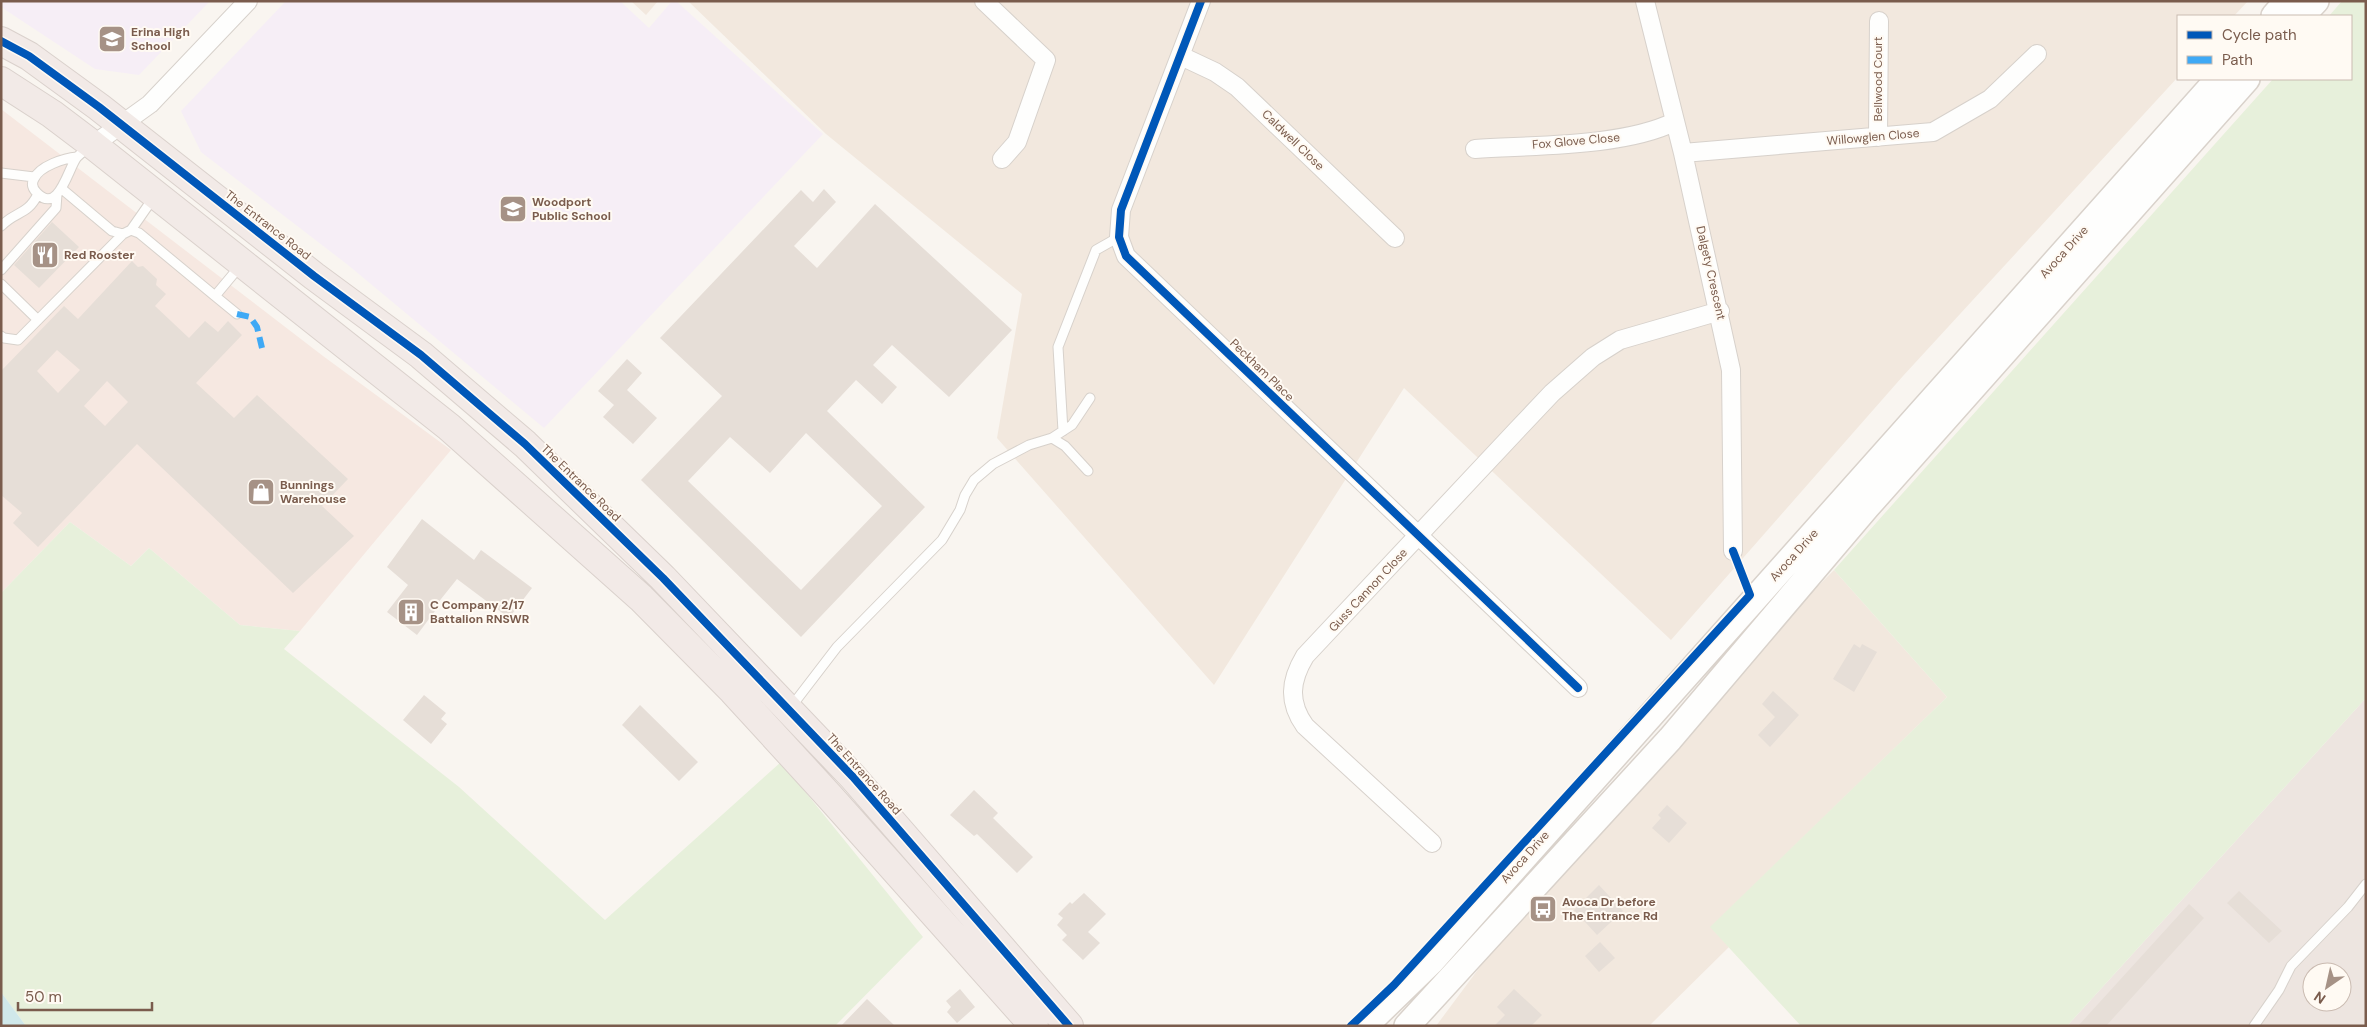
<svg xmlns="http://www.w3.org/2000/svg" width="2367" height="1027" font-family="'DM Sans',sans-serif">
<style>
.residential{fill:#f2e8de}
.commercial{fill:#f6e8e1}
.industrial{fill:#ede5e0;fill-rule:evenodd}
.education{fill:#f6eef6}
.green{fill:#e7f0db}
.water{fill:#d0e8ea}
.building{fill:#e6ded7;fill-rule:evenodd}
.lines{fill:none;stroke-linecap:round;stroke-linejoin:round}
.lane-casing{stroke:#d7d1cb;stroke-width:11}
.street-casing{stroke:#d7d1cb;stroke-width:20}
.secondary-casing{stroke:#d9d2cb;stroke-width:28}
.highway-casing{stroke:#dad1cc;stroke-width:30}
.lane{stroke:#fefefd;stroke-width:9}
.street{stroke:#fefefd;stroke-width:18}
.secondary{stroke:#fefefd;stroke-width:25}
.highway{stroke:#f2eae7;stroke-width:28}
.quiet{stroke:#3fa9f5;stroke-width:6;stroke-dasharray:12 6;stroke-linecap:butt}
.cycleway-casing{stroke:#fffaf3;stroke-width:11}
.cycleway{stroke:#0057b8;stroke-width:8}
.labels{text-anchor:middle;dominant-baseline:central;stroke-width:4;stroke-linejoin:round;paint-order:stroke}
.poi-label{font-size:12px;font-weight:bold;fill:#7a5c4d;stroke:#fffaf3;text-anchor:start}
.street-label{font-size:12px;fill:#7a5c4d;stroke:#fffaf3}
</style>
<rect width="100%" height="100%" fill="#f9f5f0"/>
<path class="residential" d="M631,1H658L646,15Z
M688,1H2248L2234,16H2178V77L1903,376L1671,640L1404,388L1214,685L997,438L1022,294L826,134Z
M1834,570L1947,697L1711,927L1729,947L1649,1026H1436L1599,807Z"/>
<path class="commercial" d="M1,109L323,356L451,450L300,631L240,625L149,548L131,566L70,522L1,593Z"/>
<path class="industrial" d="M2366,698V1026H2067ZM2312,972H2342V1002H2312Z"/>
<path class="education" d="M1,1H210L139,75L95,69L1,7Z
M286,1H620L649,28L672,1H676L823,134L544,428L348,265L201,152L181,111Z"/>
<path class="green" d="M2342,1H2366V698L2067,1026H1801L1710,927L1947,697L1834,570L2273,79H2351V16H2329Z
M70,522L131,566L149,548L240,625L300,631L284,649L459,787L605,920L781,762L923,937L835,1026H26L1,992V593Z"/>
<path class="water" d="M1,992L26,1026H1Z"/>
<path class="building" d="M824,189L836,202L794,246L817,268L875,204L1012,330L949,397L892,345L873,365L897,387L882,404L856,380L827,411L925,507L801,637L641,480L722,396L660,338L801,190L813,202ZM806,433L882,506L801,590L688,481L730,437L770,473Z
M52,222L79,247L39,288L14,265Z
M132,261L138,267L143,266L157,279L156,285L166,294L155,306L189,338L205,321L218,332L228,321L242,335L196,383L234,418L257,395L348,479L322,506L354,536L293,593L137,444L38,547L13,523L22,513L1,495V371L64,306L78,319ZM57,350L80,370L58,393L37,371ZM107,381L128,402L105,426L84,406Z
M627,359L642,373L627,390L657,418L633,444L603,417L614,405L598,391Z
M422,519L474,560L481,550L532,588L509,618L457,579L433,609L435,611L417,635L387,612L408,585L387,567Z
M1854,644L1860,648L1862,644L1877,652L1854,692L1833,679Z
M1773,691L1799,715L1770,747L1758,735L1775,717L1762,704Z
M424,695L446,713L441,719L447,724L431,744L403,720Z
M640,705L698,762L679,781L622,725Z
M974,790L998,813L993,818L1033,857L1017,873L977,834L974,836L950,815Z
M1667,805L1687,823L1669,843L1652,828L1661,818L1658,815Z
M1599,885L1623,911L1597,935L1574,910Z
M2239,891L2282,931L2269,943L2227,903Z
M1084,893L1106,914L1088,932L1100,943L1083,960L1062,940L1067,935L1057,925L1063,918L1058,914L1070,902L1072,904Z
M2189,904L2204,918L2106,1026H2078Z
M1600,942L1615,958L1599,972L1585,956Z
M960,989L975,1007L957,1023L947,1012L951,1007L946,1001Z
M1514,989L1542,1015L1531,1026H1494L1505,1015L1497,1007Z
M867,999L895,1026H841Z"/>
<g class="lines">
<g class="lane-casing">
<path id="lane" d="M77,157C65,158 39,166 34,179C31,184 33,189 37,193C59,215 68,168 77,157C81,153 86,150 90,147
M1,173L34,177
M62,189L112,231L123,234L131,230L139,233L215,296L240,266
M1,226C17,210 27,216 38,194
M131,230L154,197
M1,270L56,208L57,194
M1,284L38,320
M215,296L237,314
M1,336L4,338L18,340L123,234
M1063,431L1058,347L1096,250L1119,237
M1052,438L1065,446L1088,471
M791,707L837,647L942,540L960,510L965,495L974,480L993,464L1029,445L1052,438L1072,425L1090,398
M2254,1026L2279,990L2291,966L2348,907L2366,884"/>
</g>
<g class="street-casing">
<path id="street" d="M984,1L1046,60L1017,142L1002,159
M1201,1L1121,210L1119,237L1126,256L1578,688
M1645,1L1683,153L1731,370L1733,551
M1181,56L1215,72L1237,87L1395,238
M1878,137L1879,21
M93,145L150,104L248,1
M1475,149C1533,145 1623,147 1674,122
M1683,153L1933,132L1990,99L2037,54
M1432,843L1305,726C1288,702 1290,681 1305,656L1517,430L1552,393L1593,357L1620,340L1720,311"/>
</g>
<g class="secondary-casing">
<path id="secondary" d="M2274,16L2287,1
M2302,16L2316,1
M1365,1026L1432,961L2218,79
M1407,1026L1670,739L1867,507L2247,79"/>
</g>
<g class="highway-casing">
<path id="highway" d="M1,41L29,56L99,107L314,276L421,355L525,444L663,578L853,777L1069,1026
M1,81L52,114L93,145L449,427L641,598L733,691L830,797L1034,1026"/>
</g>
<use href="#lane" class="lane"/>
<use href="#street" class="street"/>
<use href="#secondary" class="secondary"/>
<use href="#highway" class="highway"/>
<path class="quiet" d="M237,314L250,317L257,327L262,348"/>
<g class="cycleway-casing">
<path id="cycleway" d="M1201,1L1121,210L1119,237L1126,256L1578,688
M1,41L29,56L99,107L314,276L421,355L525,444L663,578L853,777L1069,1026
M1351,1026L1394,985L1750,595L1733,551"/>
</g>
<use href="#cycleway" class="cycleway"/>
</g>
<defs>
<g id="school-square" transform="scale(1.4375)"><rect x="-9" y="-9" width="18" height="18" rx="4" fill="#a69286" stroke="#fffaf3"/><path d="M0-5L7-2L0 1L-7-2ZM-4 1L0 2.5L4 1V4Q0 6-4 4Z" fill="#fff"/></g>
<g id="restaurant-square" transform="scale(1.4375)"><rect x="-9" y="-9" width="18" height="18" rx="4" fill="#a69286" stroke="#fffaf3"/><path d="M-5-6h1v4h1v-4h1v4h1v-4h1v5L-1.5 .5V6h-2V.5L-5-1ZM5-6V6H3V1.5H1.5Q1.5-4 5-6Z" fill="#fff"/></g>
<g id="shop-square" transform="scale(1.4375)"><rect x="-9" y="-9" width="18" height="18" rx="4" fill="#a69286" stroke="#fffaf3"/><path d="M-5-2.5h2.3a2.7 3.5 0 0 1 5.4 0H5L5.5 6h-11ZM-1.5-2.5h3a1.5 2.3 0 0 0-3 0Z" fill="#fff"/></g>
<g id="building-square" transform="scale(1.4375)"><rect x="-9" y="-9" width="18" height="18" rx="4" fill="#a69286" stroke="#fffaf3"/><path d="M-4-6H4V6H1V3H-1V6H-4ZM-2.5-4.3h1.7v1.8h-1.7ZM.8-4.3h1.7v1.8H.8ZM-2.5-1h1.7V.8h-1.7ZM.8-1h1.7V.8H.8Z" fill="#fff"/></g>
<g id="bus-square" transform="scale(1.4375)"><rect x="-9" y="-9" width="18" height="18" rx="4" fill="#a69286" stroke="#fffaf3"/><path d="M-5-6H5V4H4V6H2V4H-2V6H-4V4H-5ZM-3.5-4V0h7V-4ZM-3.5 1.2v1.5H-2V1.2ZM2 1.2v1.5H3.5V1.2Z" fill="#fff"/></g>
</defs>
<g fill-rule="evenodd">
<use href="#school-square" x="112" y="39"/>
<use href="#school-square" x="513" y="209"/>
<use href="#restaurant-square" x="45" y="255"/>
<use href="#shop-square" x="261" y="492"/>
<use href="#building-square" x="411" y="612"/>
<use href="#bus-square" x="1543" y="909"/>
</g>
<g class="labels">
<g class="poi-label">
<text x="131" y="32">Erina High<tspan x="131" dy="14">School</tspan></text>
<text x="532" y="202">Woodport<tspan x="532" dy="14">Public School</tspan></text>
<text x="64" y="255">Red Rooster</text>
<text x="280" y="485">Bunnings<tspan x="280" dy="14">Warehouse</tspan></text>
<text x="430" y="605">C Company 2/17<tspan x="430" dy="14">Battalion RNSWR</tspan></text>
<text x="1562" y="902">Avoca Dr before<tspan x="1562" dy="14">The Entrance Rd</tspan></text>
</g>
<g class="street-label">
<text transform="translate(1878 79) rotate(-90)">Bellwood Court</text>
<text transform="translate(1873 137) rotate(-5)">Willowglen Close</text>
<text transform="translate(1293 140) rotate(44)">Caldwell Close</text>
<text transform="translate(1576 141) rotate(-5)">Fox Glove Close</text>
<text transform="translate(268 225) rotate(38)">The Entrance Road</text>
<text transform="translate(2064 252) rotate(-48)">Avoca Drive</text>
<text transform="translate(1711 273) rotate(77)">Dalgety Crescent</text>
<text transform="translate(1262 370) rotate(44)">Peckham Place</text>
<text transform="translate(581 483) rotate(44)">The Entrance Road</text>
<text transform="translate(1794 555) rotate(-48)">Avoca Drive</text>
<text transform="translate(1368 590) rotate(-47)">Guss Cannon Close</text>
<text transform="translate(864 774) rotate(48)">The Entrance Road</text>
<text transform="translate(1525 857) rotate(-48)">Avoca Drive</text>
</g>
</g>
<rect width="2367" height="1027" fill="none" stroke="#7a5c4d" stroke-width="5"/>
<rect x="2177" y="15" width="175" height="65" fill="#fffaf3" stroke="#cabbb1"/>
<rect x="2187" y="31" width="25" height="8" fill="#0057b8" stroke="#cabbb1"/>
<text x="2222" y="40" font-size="15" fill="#7a5c4d">Cycle path</text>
<rect x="2187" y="56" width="25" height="8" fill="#3fa9f5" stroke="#cabbb1"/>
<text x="2222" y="65" font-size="15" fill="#7a5c4d">Path</text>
<g transform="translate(2327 987) rotate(214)"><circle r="24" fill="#fffaf3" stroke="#cabbb1"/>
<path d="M0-4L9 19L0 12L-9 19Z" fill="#a69286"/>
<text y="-8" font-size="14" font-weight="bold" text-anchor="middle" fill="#7a5c4d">N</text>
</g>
<path d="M18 1002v8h134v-8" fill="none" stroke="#7a5c4d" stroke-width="2.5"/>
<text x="25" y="1002" font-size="15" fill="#7a5c4d" stroke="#fffaf3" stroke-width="4" paint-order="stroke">50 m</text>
</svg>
